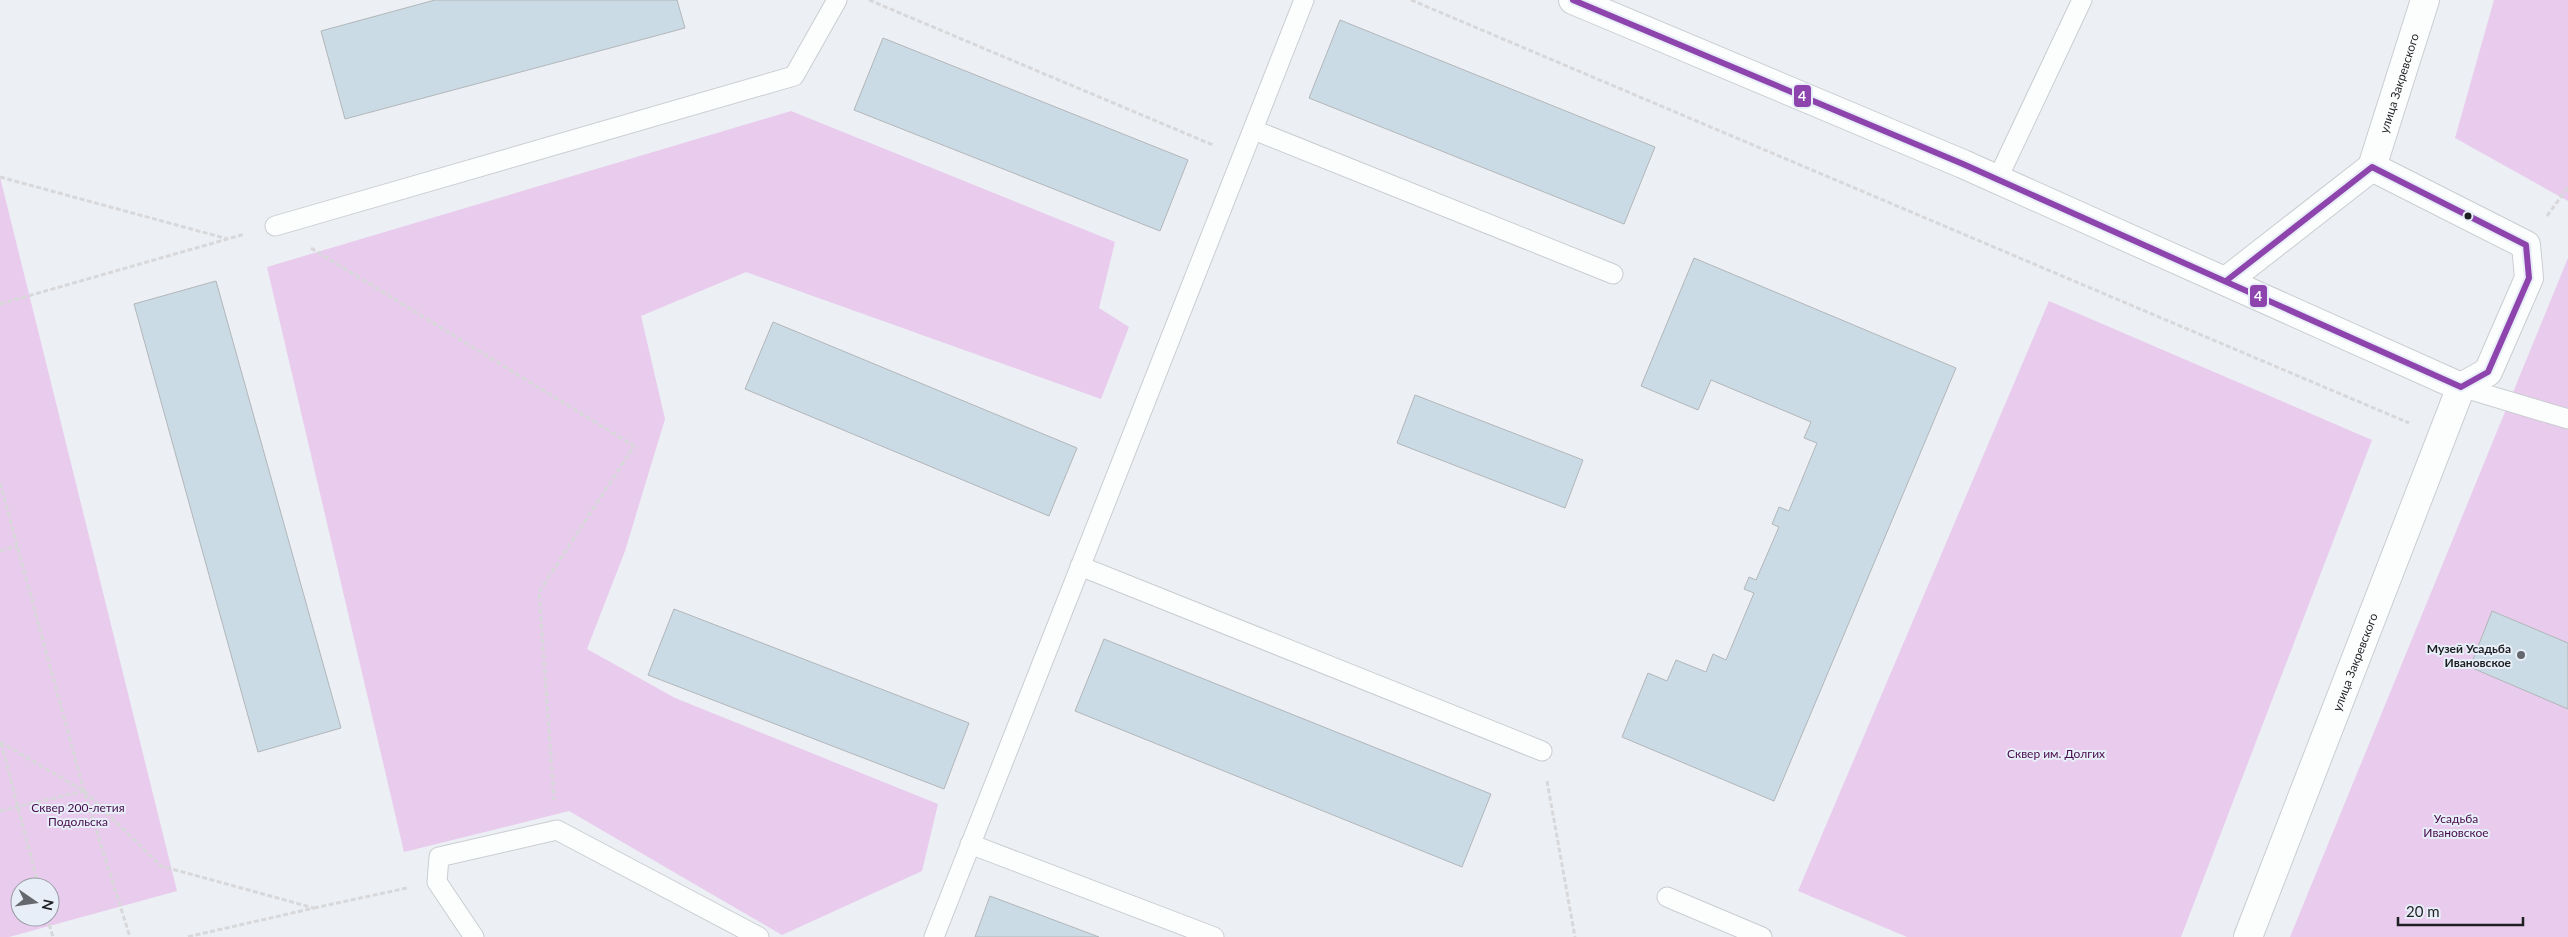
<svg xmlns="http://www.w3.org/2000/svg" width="2568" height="937" font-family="Lato,sans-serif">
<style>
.green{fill:#e8cbed;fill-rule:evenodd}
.building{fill:#cadbe5;stroke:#b2b6b9}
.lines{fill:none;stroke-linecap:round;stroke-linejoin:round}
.lane-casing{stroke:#cacdd1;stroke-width:21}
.street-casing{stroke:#cacdd1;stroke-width:30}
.path{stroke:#d8d8da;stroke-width:3;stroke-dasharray:5 2.5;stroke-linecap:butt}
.lane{stroke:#fcfdfd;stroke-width:19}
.street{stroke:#fcfdfd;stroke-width:28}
.bus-1-casing{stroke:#e8eef8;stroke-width:10}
.bus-1{stroke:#8e44ad;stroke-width:6}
.bus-dot{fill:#1d1f23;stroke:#e8eef8;stroke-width:2}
.poi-dot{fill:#65686c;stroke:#e8eef8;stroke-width:2}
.labels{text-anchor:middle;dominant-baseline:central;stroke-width:4;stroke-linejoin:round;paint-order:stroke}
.street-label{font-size:12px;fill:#1d1f23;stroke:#e8eef8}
.poi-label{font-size:12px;font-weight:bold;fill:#1d1f23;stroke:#e8eef8;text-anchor:end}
.park-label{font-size:12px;fill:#460c4c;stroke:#e8eef8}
.line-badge{stroke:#e8eef8;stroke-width:2}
.badge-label{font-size:14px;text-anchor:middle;font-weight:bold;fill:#fff}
</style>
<rect width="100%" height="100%" fill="#eceff4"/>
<path class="green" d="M2494,0H2568V201L2455,138Z
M791,111L1115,242L1099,308L1129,327L1101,399L746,272L641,316L665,419L625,551L587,649L675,698L938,804L922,871L782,935L569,811L404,852L267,267Z
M0,177L177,891L9,937H0ZM20,887H50V917H20Z
M2568,258V937H2290Z
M2049,301L2372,440L2181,937H1907L1798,891Z"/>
<path class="building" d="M435,0H677L685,28L345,119L321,31Z
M1340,20L1655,147L1624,224L1309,98Z
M883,38L1188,160L1160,231L854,110Z
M1694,258L1956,368L1774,801L1622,737L1648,673L1667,681L1676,660L1706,672L1713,654L1726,660L1754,593L1744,589L1749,577L1756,580L1779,527L1772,524L1779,507L1789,511L1817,443L1804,438L1811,422L1711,380L1698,410L1641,386Z
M216,281L341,728L258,752L134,304Z
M773,322L1077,448L1049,516L745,389Z
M1415,395L1583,460L1565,508L1397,443Z
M674,609L969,723L944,789L648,675Z
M2492,611L2568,643V709L2470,667Z
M1104,639L1491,794L1462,867L1075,711Z
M990,896L1099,937H975Z"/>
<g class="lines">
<g class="lane-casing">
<path id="lane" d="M1254,130L1613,274
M1997,180L2082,0
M275,226L794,76L837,0
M2461,387L2568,419
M1080,566L1542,751
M970,844L1214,937
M1667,897L1762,937
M474,937L437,882L439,857L557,830L759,937
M934,937L1304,0"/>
</g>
<g class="street-casing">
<g id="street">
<path d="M1573,0L1963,164L2461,387L2488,372L2529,278L2526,245L2372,167L2226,281"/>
<path id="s1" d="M2372,167L2425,0"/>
<path id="s2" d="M2248,937L2461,387"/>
</g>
</g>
<path class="path" d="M869,0L1213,145
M1411,0L2409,423
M0,177L228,239
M2547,216L2568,187
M311,248L634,446L539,592L554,800
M0,304L245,234
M0,483L84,791L130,937
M0,551L18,546
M0,742L84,791L161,866L314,908L187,937
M1,743L39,887
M1547,781L1575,937
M0,811L84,791
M314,908L407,888
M47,917L53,937"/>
<use href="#lane" class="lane"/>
<use href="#street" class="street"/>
<g class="bus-1-casing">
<path id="bus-1" d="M1573,0L1963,164L2461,387L2488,372L2529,278L2526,245L2372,167L2226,281"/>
</g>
<use href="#bus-1" class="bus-1"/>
</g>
<circle class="bus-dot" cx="2468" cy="216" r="4.5"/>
<circle class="poi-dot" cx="2521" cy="655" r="5"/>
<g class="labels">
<g class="street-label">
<text stroke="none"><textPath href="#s1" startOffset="88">улица Закревского</textPath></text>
<text stroke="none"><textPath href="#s2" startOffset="295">улица Закревского</textPath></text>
</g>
<g class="poi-label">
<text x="2511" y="648">Музей Усадьба<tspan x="2511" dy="14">Ивановское</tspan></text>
</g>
<g class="park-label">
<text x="2056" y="753">Сквер им. Долгих</text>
<text x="78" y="807">Сквер 200-летия<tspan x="78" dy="14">Подольска</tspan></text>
<text x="2456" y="818">Усадьба<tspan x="2456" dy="14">Ивановское</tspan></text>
</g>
</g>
<g class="line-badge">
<rect x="1793" y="84" width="19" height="24" rx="5" fill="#8e44ad"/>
<rect x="2249" y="284" width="19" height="24" rx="5" fill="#8e44ad"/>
</g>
<g class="badge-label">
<text x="1802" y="101">4</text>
<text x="2258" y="301">4</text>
</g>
<g transform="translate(35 902) rotate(103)"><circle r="24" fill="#e8eef8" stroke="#979ba3"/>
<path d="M0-4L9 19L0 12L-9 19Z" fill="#65686c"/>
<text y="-8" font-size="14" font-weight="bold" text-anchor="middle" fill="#1d1f23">N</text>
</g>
<path d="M2398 917v8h125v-8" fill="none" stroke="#1d1f23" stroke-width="2.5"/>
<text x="2406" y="917" font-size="15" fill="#1d1f23" stroke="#e8eef8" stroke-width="4" paint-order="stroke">20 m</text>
</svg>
